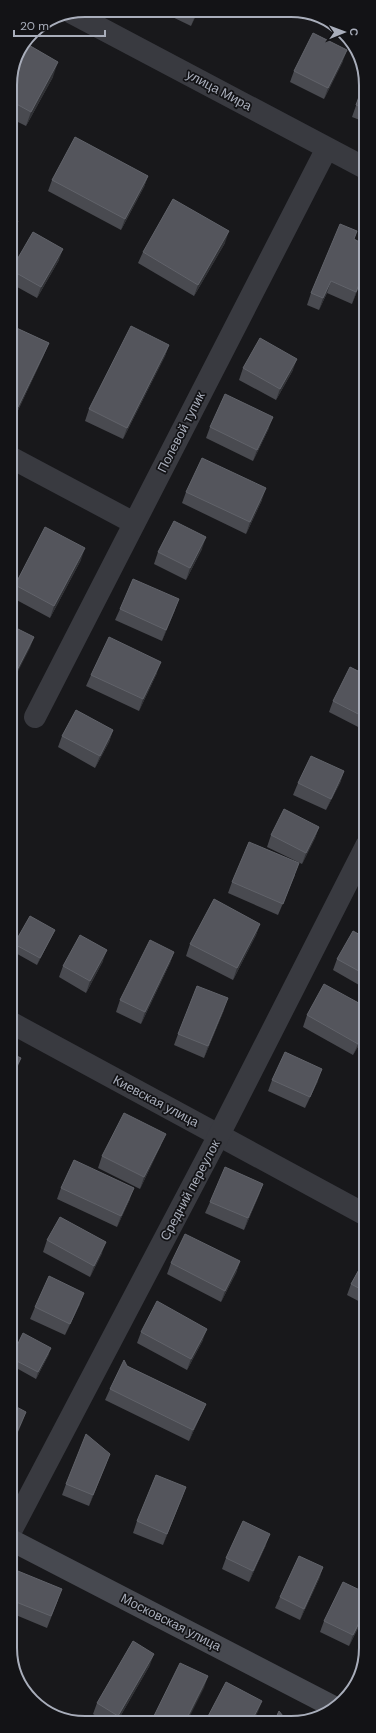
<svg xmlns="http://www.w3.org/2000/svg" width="376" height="1733" font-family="'DM Sans',sans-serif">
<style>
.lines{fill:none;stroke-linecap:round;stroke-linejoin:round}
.minor{stroke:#393a40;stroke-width:22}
.tertiary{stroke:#393a40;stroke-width:22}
.secondary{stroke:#474950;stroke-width:22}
.wall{fill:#494a50}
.shaded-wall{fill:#313236}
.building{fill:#54555c;stroke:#61636a}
.labels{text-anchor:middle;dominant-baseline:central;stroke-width:3.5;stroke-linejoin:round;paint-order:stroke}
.street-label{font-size:13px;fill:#a9aebb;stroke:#131316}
.rim{fill:none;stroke:#a9aebb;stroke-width:2}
</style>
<rect width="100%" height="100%" fill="#18181b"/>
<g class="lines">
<path class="minor" d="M72,13L365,168
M10,457L134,523
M35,717L327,148
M10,1022L366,1215"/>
<path class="tertiary" d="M11,1531L219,1135L366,846"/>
<path class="secondary" d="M11,1540L332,1706"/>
</g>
<path class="wall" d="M160,11H198L191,26Z
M343,61L324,99L290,82L294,71Z
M53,77L26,126L10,118V81Z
M365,80V122L352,117Z
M148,176L144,187L121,230L48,191L52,180Z
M354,240L365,245V271L352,304L327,293L319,310L307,305L311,293Z
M225,243L194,296L138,263L143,252Z
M59,260L37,298L10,283V273L11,270Z
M10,325L49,343L43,357L13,421L10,420Z
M169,345L165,356L123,439L85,421L89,409Z
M243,368L293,370L276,400L239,380Z
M210,427L269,428L253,461L206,438Z
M186,492L262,500L246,534L182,503Z
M202,549L186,580L154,564L158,552Z
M81,560L50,618L11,597L15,585Z
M120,609L175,610L162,641L115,620Z
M366,628V649L358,645L362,634Z
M157,673L139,711L86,686L91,675Z
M366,675V728L364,730L329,712L333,701Z
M113,730L109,742L95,768L58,747L62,736Z
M344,771L340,783L326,810L293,795L298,783Z
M319,827L315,838L302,864L267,847L271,835Z
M295,875L278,915L228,893L232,882Z
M260,924L256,935L233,980L186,956L190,944Z
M55,930L52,936L37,965L12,951L14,944Z
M366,938V989L333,970L337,959Z
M174,952L170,963L141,1024L116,1012L120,1000Z
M103,961L86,993L59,977L63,966Z
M366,1007V1033L353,1055L303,1027L307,1015Z
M224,1010L204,1058L174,1045L178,1034Z
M272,1080L318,1081L305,1108L268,1091Z
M161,1145L140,1189L98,1168L102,1156Z
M263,1184L259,1195L244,1230L205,1213L210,1202Z
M61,1188L130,1199L117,1227L57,1199Z
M47,1240L102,1253L90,1277L43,1252Z
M366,1257V1305L347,1295L351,1284Z
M240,1261L236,1273L221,1302L167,1274L171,1263Z
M80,1304L65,1335L30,1319L35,1307Z
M141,1332L203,1340L187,1370L137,1343Z
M49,1354L36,1379L11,1365V1357Z
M127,1366L206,1404L201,1415L189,1441L105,1400L110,1389Z
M110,1454L89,1506L62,1495L66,1484Z
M186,1487L163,1545L133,1533L137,1521Z
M266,1545L249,1582L222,1569L226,1558Z
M323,1567L319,1579L300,1620L275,1608L280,1597Z
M11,1576L58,1600L47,1628L11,1613Z
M366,1593V1612L349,1646L320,1632L324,1621Z
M150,1665L117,1722H105L93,1714L97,1703Z"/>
<path class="shaded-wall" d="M197,11H198L191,26Z
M347,50L343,61L324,99L328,88Z
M58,62L53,77L26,126L31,112Z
M148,176L144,187L121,230L125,219Z
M18,221L13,233L10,239V235Z
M229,231L225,243L194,296L198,285Z
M63,249L59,260L37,298L41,287Z
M365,270V271L352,304L356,292Z
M331,281L327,293L319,310L323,298Z
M49,343L43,357L13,421L18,407Z
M169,345L165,356L123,439L127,428Z
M297,359L293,370L276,400L280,389Z
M273,417L269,428L253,461L257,450Z
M266,488L262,500L246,534L250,522Z
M206,537L202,549L186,580L190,568Z
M85,548L81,560L50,618L54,606Z
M179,599L175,610L162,641L166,630Z
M34,637L30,648L10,687V684Z
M161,662L157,673L139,711L143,699Z
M113,730L109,742L95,768L100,756Z
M344,771L340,783L326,810L331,799Z
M319,827L315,838L302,864L306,853Z
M260,924L256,935L233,980L237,968Z
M55,930L52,936L37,965L40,958Z
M107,950L103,961L86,993L90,981Z
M174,952L170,963L141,1024L145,1012Z
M228,998L224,1010L204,1058L208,1046Z
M366,1029V1033L353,1055L358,1044Z
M21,1058L17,1069L10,1083V1080Z
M322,1069L318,1081L305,1108L310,1097Z
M166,1134L161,1145L140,1189L144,1177Z
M263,1184L259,1195L244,1230L248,1218Z
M134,1188L130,1199L117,1227L121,1216Z
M106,1242L102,1253L90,1277L94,1266Z
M240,1261L236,1273L221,1302L225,1291Z
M84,1293L80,1304L65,1335L70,1324Z
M207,1329L203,1340L187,1370L191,1359Z
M51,1348L49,1354L36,1379L38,1372Z
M206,1404L201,1415L189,1441L193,1430Z
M26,1412L22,1423L11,1449V1446Z
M110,1454L106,1465L89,1506L93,1495Z
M186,1487L182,1498L163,1545L167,1534Z
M270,1534L266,1545L249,1582L253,1571Z
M323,1567L319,1579L300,1620L304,1609Z
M366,1609V1612L349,1646L353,1635Z
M154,1654L150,1665L117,1722H116L118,1716Z
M208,1676L204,1688L187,1722H185Z
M262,1701L258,1712L253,1722H251Z"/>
<path class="building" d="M189,11H197L195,14Z
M313,33L347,50L328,88L294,71Z
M27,44L58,62L31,112L11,101H10V81Z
M365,80V109L356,105Z
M75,137L148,176L125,219L52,180Z
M173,199L229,231L198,285L143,252Z
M10,217L18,221L10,235Z
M340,224L357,231L354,239L365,245V270L356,292L331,281L323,298L311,293Z
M33,232L63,249L41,287L11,270Z
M10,325L49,343L18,407L10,403Z
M131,326L169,345L127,428L89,409Z
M260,338L297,359L280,389L243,368Z
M225,394L273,417L257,450L210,427Z
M202,458L266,488L250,522L186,492Z
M174,521L206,537L190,568L158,552Z
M45,527L85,548L54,606L15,585Z
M133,579L179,599L166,630L120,609Z
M10,625L34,637L10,684Z
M366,628V635L362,634Z
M109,637L161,662L143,699L91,675Z
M350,667L366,675V718L333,701Z
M76,710L113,730L100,756L62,736Z
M311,756L344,771L331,799L298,783Z
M284,809L319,827L306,853L271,835Z
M249,842L299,863L283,904L232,882Z
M214,899L260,924L237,968L190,944Z
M30,916L55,930L40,958L14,944Z
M353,931L366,938V975L337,959Z
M80,935L107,950L90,981L63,966Z
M150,940L174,952L145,1012L120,1000Z
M324,984L366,1007V1029L358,1044L307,1015Z
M197,986L228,998L208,1046L178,1034Z
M285,1052L322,1069L310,1097L272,1080Z
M10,1053L21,1058L10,1080Z
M124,1113L166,1134L144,1177L102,1156Z
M74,1160L134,1188L121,1216L61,1188Z
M225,1167L263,1184L248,1218L210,1202Z
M60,1217L106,1242L94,1266L47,1240Z
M185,1234L240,1261L225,1291L171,1263Z
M366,1257V1292L351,1284Z
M49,1276L84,1293L70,1324L35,1307Z
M157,1301L207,1329L191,1359L141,1332Z
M23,1333L51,1348L38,1372L11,1358Z
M124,1360L127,1366L206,1404L193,1430L110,1389Z
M11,1404L26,1412L11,1446Z
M86,1434L110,1454L93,1495L66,1484Z
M156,1475L186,1487L167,1534L137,1521Z
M243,1521L270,1534L253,1571L226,1558Z
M299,1556L323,1567L304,1609L280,1597Z
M13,1569L62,1589L51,1616L11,1600V1576Z
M343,1582L366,1593V1609L353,1635L324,1621Z
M133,1641L154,1654L118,1716L97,1703Z
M180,1663L208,1676L185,1722H151Z
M226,1682L262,1701L251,1722H205Z
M279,1711L283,1716L296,1722H274Z"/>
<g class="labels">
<g class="street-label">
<text transform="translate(219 90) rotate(28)">улица Мира</text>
<text transform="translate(181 432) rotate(-63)">Полевой тупик</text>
<text transform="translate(156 1101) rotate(28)">Киевская улица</text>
<text transform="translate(190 1190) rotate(-62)">Средний переулок</text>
<text transform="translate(171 1622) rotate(27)">Московская улица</text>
</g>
</g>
<path d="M0 0H376V1733H0ZM85 17H291A68 68 0 0 1 359 85V1648A68 68 0 0 1 291 1716H85A68 68 0 0 1 17 1648V85A68 68 0 0 1 85 17Z" fill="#131316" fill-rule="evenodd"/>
<path class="rim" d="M85 17H291A68 68 0 0 1 359 85V1648A68 68 0 0 1 291 1716H85A68 68 0 0 1 17 1648V85A68 68 0 0 1 85 17Z"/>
<g transform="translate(344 32) rotate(89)" stroke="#131316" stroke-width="3" paint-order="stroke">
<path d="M0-3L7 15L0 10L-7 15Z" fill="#a9aebb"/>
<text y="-6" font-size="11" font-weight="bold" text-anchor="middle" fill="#a9aebb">С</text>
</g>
<path d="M14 30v6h91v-6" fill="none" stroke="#a9aebb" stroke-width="2"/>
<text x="20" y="30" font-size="12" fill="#a9aebb" stroke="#131316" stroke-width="3" paint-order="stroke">20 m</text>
</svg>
